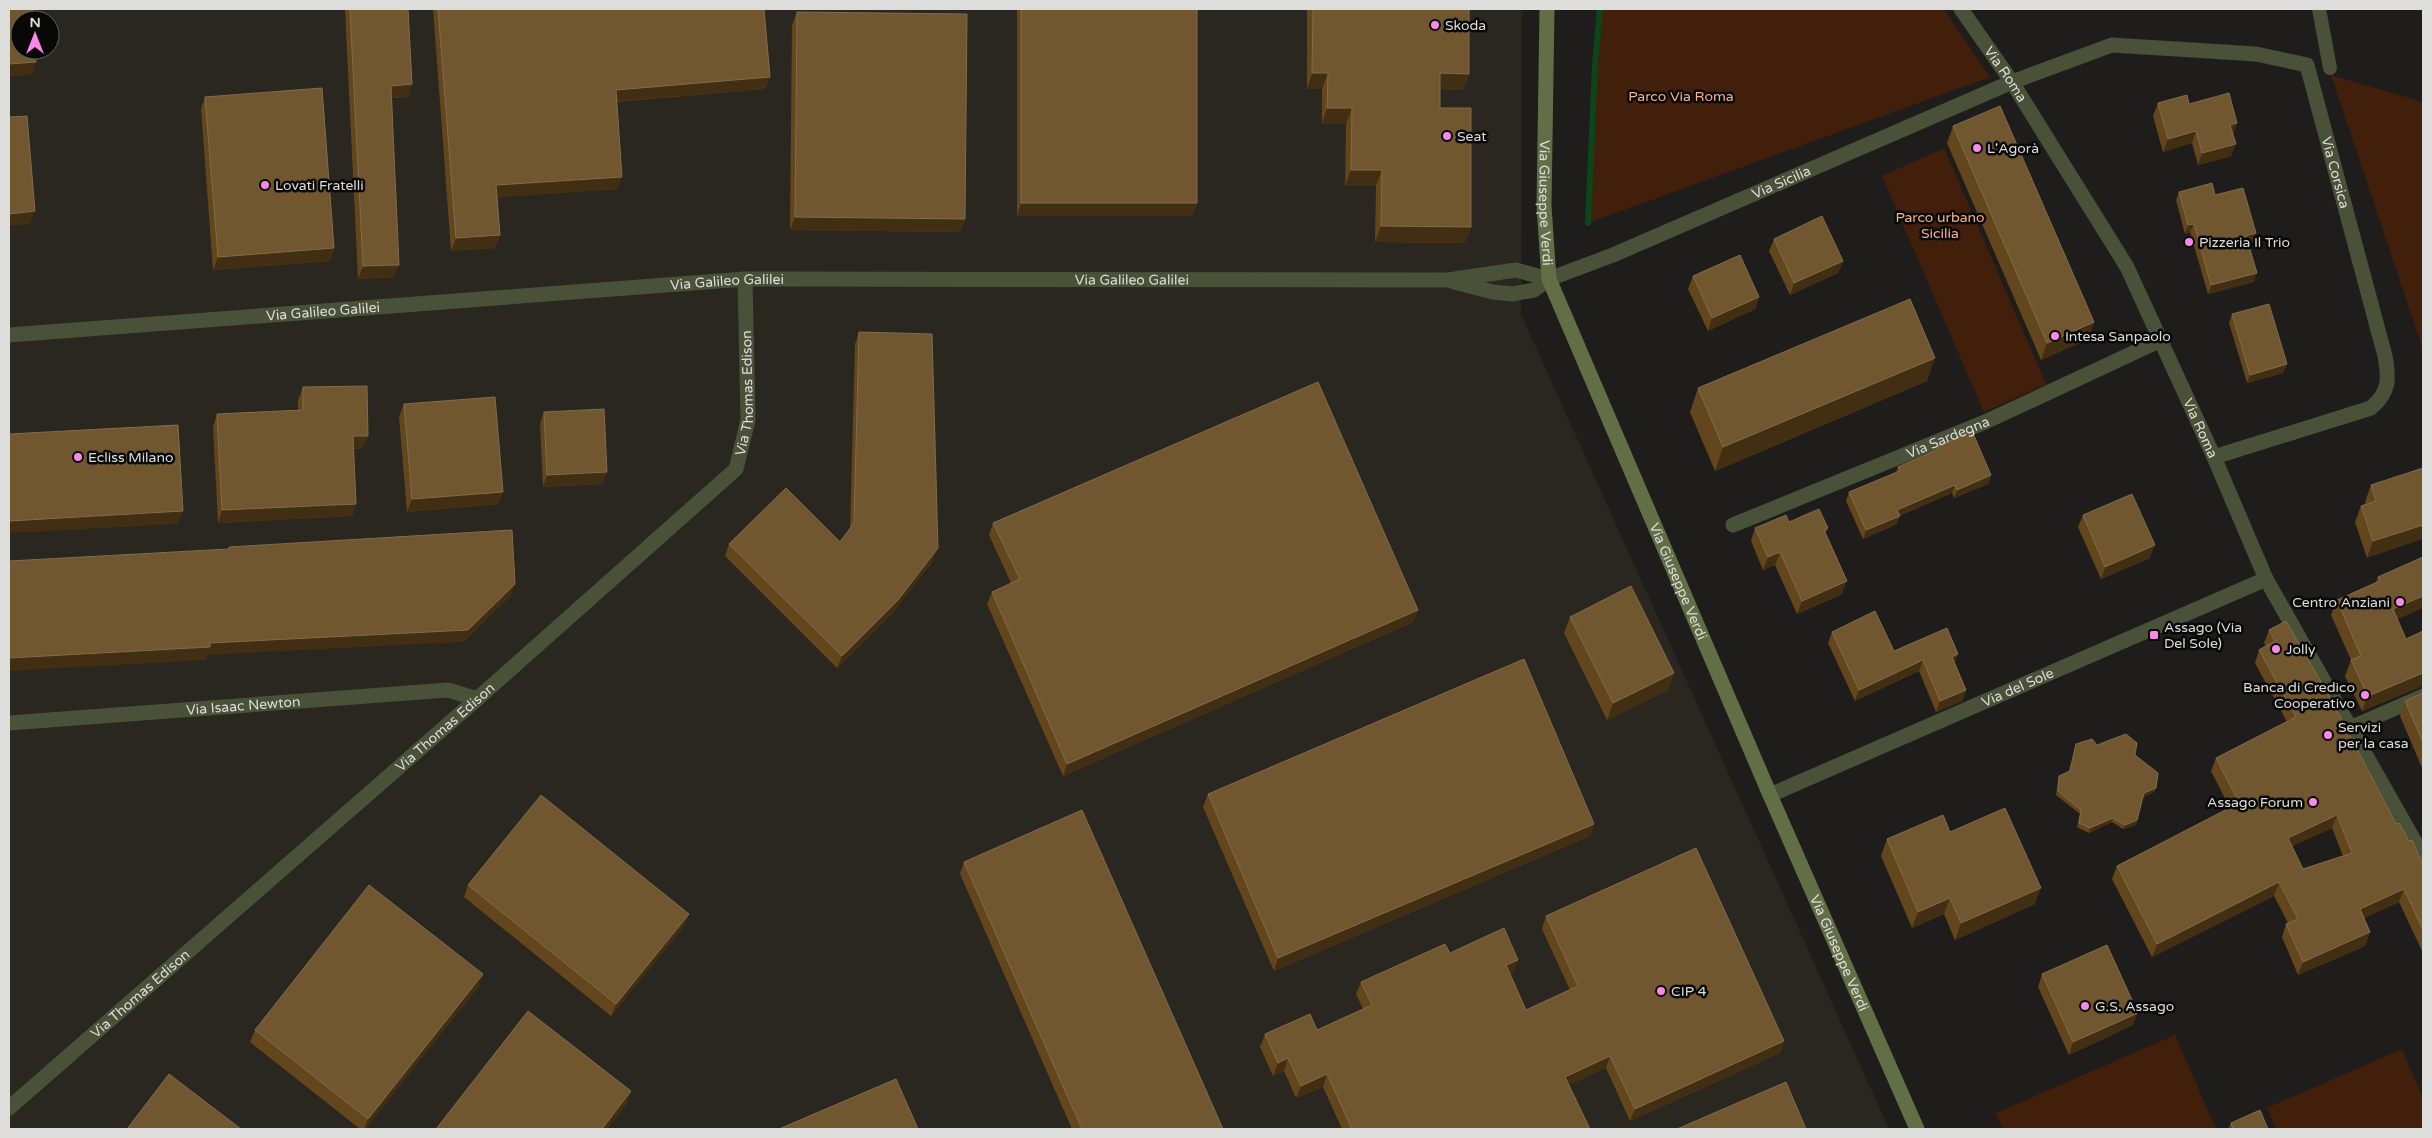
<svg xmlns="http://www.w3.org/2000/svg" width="2432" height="1138" font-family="'Varela Round',sans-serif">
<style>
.built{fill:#29271f;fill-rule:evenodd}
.green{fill:#421f0b}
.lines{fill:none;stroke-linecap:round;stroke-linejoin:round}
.stream{stroke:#0b451a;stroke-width:6}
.pedestrian{stroke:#495138;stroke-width:14}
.minor{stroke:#495138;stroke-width:15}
.secondary{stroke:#626f46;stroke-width:15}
.wall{fill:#63461b;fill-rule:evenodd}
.shaded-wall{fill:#422f13}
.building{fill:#705730;stroke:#816c4b;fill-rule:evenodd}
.poi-dot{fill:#f888e9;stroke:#080807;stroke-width:2}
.labels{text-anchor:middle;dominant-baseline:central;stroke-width:5;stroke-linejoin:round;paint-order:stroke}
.poi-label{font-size:14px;fill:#dddddb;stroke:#080807;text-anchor:start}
.street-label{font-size:14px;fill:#dddddb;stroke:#080807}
.park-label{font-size:14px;fill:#f8b08d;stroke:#080807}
</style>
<rect width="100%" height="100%" fill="#1e1d1b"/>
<path class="built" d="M9,9H1522L1521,314L1889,1129H9ZM20,20H50V50H20Z"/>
<path class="green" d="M1600,9H1944L1990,77L1588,223L1595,64Z
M2331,75L2423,102V350Z
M1944,148L2046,384L1984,412L1882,176Z
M2175,1035L2216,1129H2003L1996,1113Z
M2402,1049L2423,1098V1129H2276L2267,1108Z"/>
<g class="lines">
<path class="stream" d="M1588,223L1595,64L1600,9"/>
<path class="pedestrian" d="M2319,9L2330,68"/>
<g class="minor">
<path id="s1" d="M1961,9L2012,82L2127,267L2214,457L2266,579L2423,856"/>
<path id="s2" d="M1454,282L1493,292L1512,294L1534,290L1549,279L1613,255L2012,82L2112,45L2256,54L2307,65L2385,356C2389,378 2390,392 2371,408L2214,457"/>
<path id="s3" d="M9,335L745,279L1448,280L1516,270L1549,279"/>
<path id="s4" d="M1733,525L1985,422L2161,340"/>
<path id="s5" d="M9,723L448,690L477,699"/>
<path d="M2350,728L2423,696"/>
<path id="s6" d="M1770,795L2266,579"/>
<path id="s7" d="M9,1108L477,699L736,469L748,420L745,279"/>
</g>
<path class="secondary" id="s8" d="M1547,9L1544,206L1549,279L1770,795L1917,1129"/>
</g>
<path class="wall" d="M345,9H408L412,84L408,97L392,98L394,277L358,279Z
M433,9H764L770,77L765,89L616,102L617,189L497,197L500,235L495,248L451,251Z
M1017,9H1197V203L1192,216H1017Z
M1307,9H1469V74L1463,90L1440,89V108L1465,243L1375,242L1376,186H1345L1346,124H1322V89H1307Z
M797,12L965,219L960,232L790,230L792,25Z
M205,97L334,248L330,261L213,270L201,109Z
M2158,103L2189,104L2233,134L2231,156L2198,165L2192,143L2163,152L2153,116Z
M1953,126L2094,322L2088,339L2041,360L1947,143Z
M2179,192L2215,195L2253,242L2248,243L2254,282L2208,294L2190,232L2185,234L2176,200Z
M1774,239L1843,261L1838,273L1790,295L1769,251Z
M1693,276L1759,297L1755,309L1708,331L1688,289Z
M2232,314L2287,364L2283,373L2247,383L2229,323Z
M859,332L933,561L893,612L837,668L725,556L729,544L840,542L850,529L855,344Z
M1927,381L1715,471L1690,412L1698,388Z
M303,387L363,448L353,449L356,504L352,516L218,523L213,427L217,414L298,410V400Z
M404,404L499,504L407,512L399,417Z
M544,412L607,472L602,484L543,487L540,424Z
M1938,446L1991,475L1988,484L1954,498L1952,493L1899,516L1897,524L1863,539L1846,501L1849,492L1896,472L1898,467L1937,450Z
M2423,468L2367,558L2355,522L2361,506L2366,505L2365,502L2371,485Z
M2083,515L2150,558L2101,579L2078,527Z
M1789,522L1828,528L1825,534L1842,594L1797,614L1775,565L1763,570L1751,541L1755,528Z
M993,523L1418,610L1413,622L1063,776L987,604L992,592L1011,583L989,535Z
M2378,577L2406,639L2423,631V687H2420L2362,711L2345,676L2351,660L2331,615L2337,600L2376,582Z
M1570,617L1674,673L1668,690L1607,720L1564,633Z
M2269,630L2396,824L2409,841L2423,865V953L2399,902L2364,918L2370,932L2365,946L2298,975L2282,937L2286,924L2288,923L2274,896L2152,957L2112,879L2117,866L2230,808L2211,771L2216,758L2287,722L2255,663L2259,650L2266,646L2264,643ZM2332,828L2343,856L2303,869L2292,846Z
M1832,632L1894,651L1954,664L1966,690L1962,701L1936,712L1919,671L1855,701L1828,643Z
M2423,693V770L2400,716L2405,701Z
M2076,744L2097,745L2135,755L2156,788L2154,792L2143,797L2136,825L2123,829L2112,822L2089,833L2077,827L2080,814L2056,795L2058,780L2059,776L2069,771Z
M1208,794L1594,824L1590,836L1274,971L1203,807Z
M1950,832L2035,904L1955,940L1944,914L1912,928L1881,856L1887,839Z
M964,862L1223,1129H1072L960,874Z
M468,885L689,914L684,926L611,1016L464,897Z
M1546,916L1784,1041L1780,1053L1630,1121L1606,1068L1569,1085L1590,1129H1342L1323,1087L1296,1098L1284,1071L1273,1076L1260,1047L1265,1034L1317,1030L1363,1009L1356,994L1361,982L1450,953L1518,960L1513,972L1510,974L1526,1010L1570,990L1542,929Z
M483,974L478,987L365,1129H360L250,1042L255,1030Z
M2042,974L2133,1025L2069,1055L2038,987Z
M2231,1123L2268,1129H2228Z"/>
<path class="shaded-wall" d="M36,62L32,75L9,76V64Z
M1312,73H1328L1322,89H1307Z
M1440,73L1469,74L1463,90L1434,89Z
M770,77L765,89L611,102L616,90Z
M412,84L408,97L387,98L391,86Z
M1327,108H1352L1346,124H1322Z
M2237,123L2233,135L2230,125Z
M2196,131L2192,143L2163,152L2168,139Z
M2236,144L2231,156L2198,165L2202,153Z
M1351,170H1382L1376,186H1345Z
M622,177L617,189L492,198L496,185Z
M1021,203H1197L1192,216H1017Z
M35,211L30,224L9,226V214Z
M795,217L965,219L960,232L790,230Z
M2194,224L2190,232L2185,234L2188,225Z
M1381,226L1471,227L1465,243L1375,242Z
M2256,233L2253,242L2243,244L2246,236Z
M500,235L495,248L451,251L456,238Z
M334,248L330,261L213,270L218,257Z
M1843,261L1838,273L1790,295L1794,283Z
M399,265L394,277L358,279L363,266Z
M2257,273L2254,282L2208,294L2211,285Z
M1759,297L1755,309L1708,331L1712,318Z
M2094,322L2088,339L2041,360L2047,343Z
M1935,358L1927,381L1715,471L1723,447Z
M2287,364L2283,373L2247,383L2250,375Z
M353,436H368L363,448L348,449Z
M607,472L602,484L543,487L547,475Z
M1991,475L1988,484L1954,498L1957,490Z
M1955,485L1952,493L1899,516L1897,524L1863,539L1866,530L1897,510Z
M503,492L499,504L407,512L412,499Z
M356,504L352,516L218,523L222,510Z
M183,511L178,524L9,533V521Z
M2423,525V539L2367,558L2373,541Z
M2155,545L2150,558L2101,579L2105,567Z
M938,548L933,561L893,612L837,668L842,656Z
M1780,552L1775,565L1763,570L1768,557Z
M1847,581L1842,594L1797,614L1802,601Z
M515,584L511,596L464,642L207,655L206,660L9,671V658L210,643Z
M2423,596V608L2387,624L2393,609Z
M1418,610L1413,622L1063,776L1067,764Z
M1958,654L1954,665L1952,657Z
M1923,660L1919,671L1855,701L1859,690Z
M1674,673L1668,690L1607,720L1613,703Z
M2423,673V687H2420L2362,711L2368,696Z
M1966,690L1962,701L1936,712L1940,701Z
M2156,788L2154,792L2143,797L2144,793Z
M2337,815L2332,828L2283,851L2288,838Z
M2113,818L2112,822L2089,833L2090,828Z
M2137,820L2136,825L2123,829L2125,825Z
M1594,824L1590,836L1274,971L1278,958Z
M2279,882L2274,896L2152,957L2157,944Z
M2041,888L2035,904L1955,940L1961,923Z
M2404,889L2399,902L2355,922L2360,909Z
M1950,898L1944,914L1912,928L1918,912Z
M689,914L684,926L611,1016L616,1004Z
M2370,932L2365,946L2298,975L2303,962Z
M1518,960L1513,972L1502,978L1506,965Z
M483,974L478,987L365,1129H364L368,1119Z
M2138,1013L2133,1025L2069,1055L2073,1042Z
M1784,1041L1780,1053L1630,1121L1635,1109Z
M1610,1056L1606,1068L1561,1089L1565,1077Z
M1288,1058L1284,1071L1273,1076L1278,1063Z
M1327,1074L1323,1087L1296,1098L1301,1086Z
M631,1091L627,1104L607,1129H602Z"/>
<path class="building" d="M9,9H33V20H20V50H35L36,62L9,64Z
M350,9H408L412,84L391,86L399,265L363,266Z
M438,9H764L770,77L616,90L622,177L496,185L500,235L456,238Z
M1021,9H1197V203H1021Z
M1313,9H1469V74L1440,73V108H1471V227L1381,226L1382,170H1351L1352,108H1327L1328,73H1312Z
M797,12L967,14L965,219L795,217Z
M322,88L334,248L218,257L205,97Z
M2229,93L2237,123L2230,125L2236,144L2202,153L2196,131L2168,139L2158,103L2187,95L2189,104Z
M2000,106L2094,322L2047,343L1953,126Z
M27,116L35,211L9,214V117Z
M2212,183L2215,195L2243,188L2256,233L2246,236L2257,273L2211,285L2194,224L2188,225L2179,192Z
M1822,216L1843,261L1794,283L1774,239Z
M1740,255L1759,297L1712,318L1693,276Z
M1910,299L1935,358L1723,447L1698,388Z
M2269,304L2287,364L2250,375L2232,314Z
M859,332L932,334L938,548L898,600L842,656L729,544L786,488L840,542L854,523Z
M1318,382L1418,610L1067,764L992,592L1020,579L993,523Z
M367,386L368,436H353L356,504L222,510L217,414L303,410V387Z
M495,397L503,492L412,499L404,404Z
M604,409L607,472L547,475L544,412Z
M178,425L183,511L9,521V434Z
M1972,431L1991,475L1957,490L1955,485L1897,510L1900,516L1866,530L1849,492L1900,471L1898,467L1939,449L1938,446Z
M2423,468V525L2373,541L2361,506L2376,501L2371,485Z
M2132,494L2155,545L2105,567L2083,515Z
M1819,509L1828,528L1824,530L1847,581L1802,601L1780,552L1768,557L1755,528L1786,515L1789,522Z
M512,530L515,584L468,630L210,643V647L9,658V561L229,549V547Z
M2423,557V596L2393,609L2406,639L2423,631V673L2368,696L2351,660L2361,656L2337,600L2380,581L2378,577Z
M1631,586L1674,673L1613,703L1570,617Z
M1875,611L1894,651L1947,628L1958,654L1952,657L1966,690L1940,701L1923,660L1859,690L1832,632Z
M2286,621L2331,699L2396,824L2399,823L2409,841L2412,840L2423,865V930L2404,889L2360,909L2370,932L2303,962L2286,924L2298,919L2279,882L2157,944L2117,866L2239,803L2216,758L2296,717L2259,650L2275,641L2269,630ZM2337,815L2352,853L2303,869L2288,838Z
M1524,659L1594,824L1278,958L1208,794Z
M2423,693V742L2405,701Z
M2126,734L2137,743L2135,755L2158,773L2156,788L2144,793L2137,820L2125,825L2113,818L2090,828L2079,823L2081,810L2058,791L2059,776L2070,771L2076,744L2092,739L2097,745Z
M541,795L689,914L616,1004L468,885Z
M2005,808L2041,888L1961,923L1950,898L1918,912L1887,839L1943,815L1950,832Z
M1082,810L1223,1129H1082L964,862Z
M1696,848L1784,1041L1635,1109L1610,1056L1565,1077L1590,1129H1352L1327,1074L1301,1086L1288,1058L1278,1063L1265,1034L1310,1014L1317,1030L1372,1005L1361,982L1445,944L1450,953L1504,928L1518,960L1506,965L1526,1010L1578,986L1546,916Z
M369,885L483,974L368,1119L255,1030Z
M2107,945L2138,1013L2073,1042L2042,974Z
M528,1011L631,1091L602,1129H436Z
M169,1074L241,1129H127Z
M896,1079L918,1129H779Z
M1786,1082L1806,1129H1677Z
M2260,1110L2268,1129H2233L2231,1123Z"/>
<g class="poi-dot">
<circle cx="1435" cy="25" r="5"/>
<circle cx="1447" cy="136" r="5"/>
<circle cx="1977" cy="148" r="5"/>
<circle cx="265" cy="185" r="5"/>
<circle cx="2189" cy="242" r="5"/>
<circle cx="2055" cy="336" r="5"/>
<circle cx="78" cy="457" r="5"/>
<circle cx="2400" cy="602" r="5"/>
<rect x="2149" y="630" width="10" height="10" rx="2.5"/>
<circle cx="2276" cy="649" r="5"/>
<circle cx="2365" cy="695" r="5"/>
<circle cx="2328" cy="735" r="5"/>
<circle cx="2313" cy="802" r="5"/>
<circle cx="1661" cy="991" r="5"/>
<circle cx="2085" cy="1006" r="5"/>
</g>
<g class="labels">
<g class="poi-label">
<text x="1445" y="25">Skoda</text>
<text x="1457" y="136">Seat</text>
<text x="1987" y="148">L'Agorà</text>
<text x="275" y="185">Lovati Fratelli</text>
<text x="2199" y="242">Pizzeria Il Trio</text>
<text x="2065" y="336">Intesa Sanpaolo</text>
<text x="88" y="457">Ecliss Milano</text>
<text x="2390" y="602" text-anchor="end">Centro Anziani</text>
<text x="2164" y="627">Assago (Via<tspan x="2164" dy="16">Del Sole)</tspan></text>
<text x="2286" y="649">Jolly</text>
<text x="2355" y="687" text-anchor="end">Banca di Credico<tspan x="2355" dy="16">Cooperativo</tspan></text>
<text x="2338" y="727">Servizi<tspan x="2338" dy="16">per la casa</tspan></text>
<text x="2303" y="802" text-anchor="end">Assago Forum</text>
<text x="1671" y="991">CIP 4</text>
<text x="2095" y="1006">G.S. Assago</text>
</g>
<g class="street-label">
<text stroke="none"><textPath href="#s1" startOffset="79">Via Roma</textPath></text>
<text stroke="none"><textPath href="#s2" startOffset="1018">Via Corsica</textPath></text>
<text stroke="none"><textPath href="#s2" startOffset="352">Via Sicilia</textPath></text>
<text stroke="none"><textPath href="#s8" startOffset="194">Via Giuseppe Verdi</textPath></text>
<text stroke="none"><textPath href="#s3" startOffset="1125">Via Galileo Galilei</textPath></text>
<text stroke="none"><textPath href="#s3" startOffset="720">Via Galileo Galilei</textPath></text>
<text stroke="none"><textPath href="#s3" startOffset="315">Via Galileo Galilei</textPath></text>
<text stroke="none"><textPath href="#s7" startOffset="1045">Via Thomas Edison</textPath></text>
<text stroke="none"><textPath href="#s1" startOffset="484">Via Roma</textPath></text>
<text stroke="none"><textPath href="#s4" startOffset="232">Via Sardegna</textPath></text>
<text stroke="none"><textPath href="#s8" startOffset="599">Via Giuseppe Verdi</textPath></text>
<text stroke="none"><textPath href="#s6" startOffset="270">Via del Sole</textPath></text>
<text stroke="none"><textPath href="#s5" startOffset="235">Via Isaac Newton</textPath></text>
<text stroke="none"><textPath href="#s7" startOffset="579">Via Thomas Edison</textPath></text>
<text stroke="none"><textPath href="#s8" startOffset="1004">Via Giuseppe Verdi</textPath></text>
<text stroke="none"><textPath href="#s7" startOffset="174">Via Thomas Edison</textPath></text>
</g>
<g class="park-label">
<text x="1681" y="96">Parco Via Roma</text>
<text x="1940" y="217">Parco urbano<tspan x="1940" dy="16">Sicilia</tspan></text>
</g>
</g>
<rect width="2432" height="1138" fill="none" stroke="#dddddb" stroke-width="20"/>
<g transform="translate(35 35)"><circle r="24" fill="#080807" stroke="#5d5d5c"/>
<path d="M0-4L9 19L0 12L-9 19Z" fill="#f888e9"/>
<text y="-8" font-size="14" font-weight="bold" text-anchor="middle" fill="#dddddb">N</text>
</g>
</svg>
